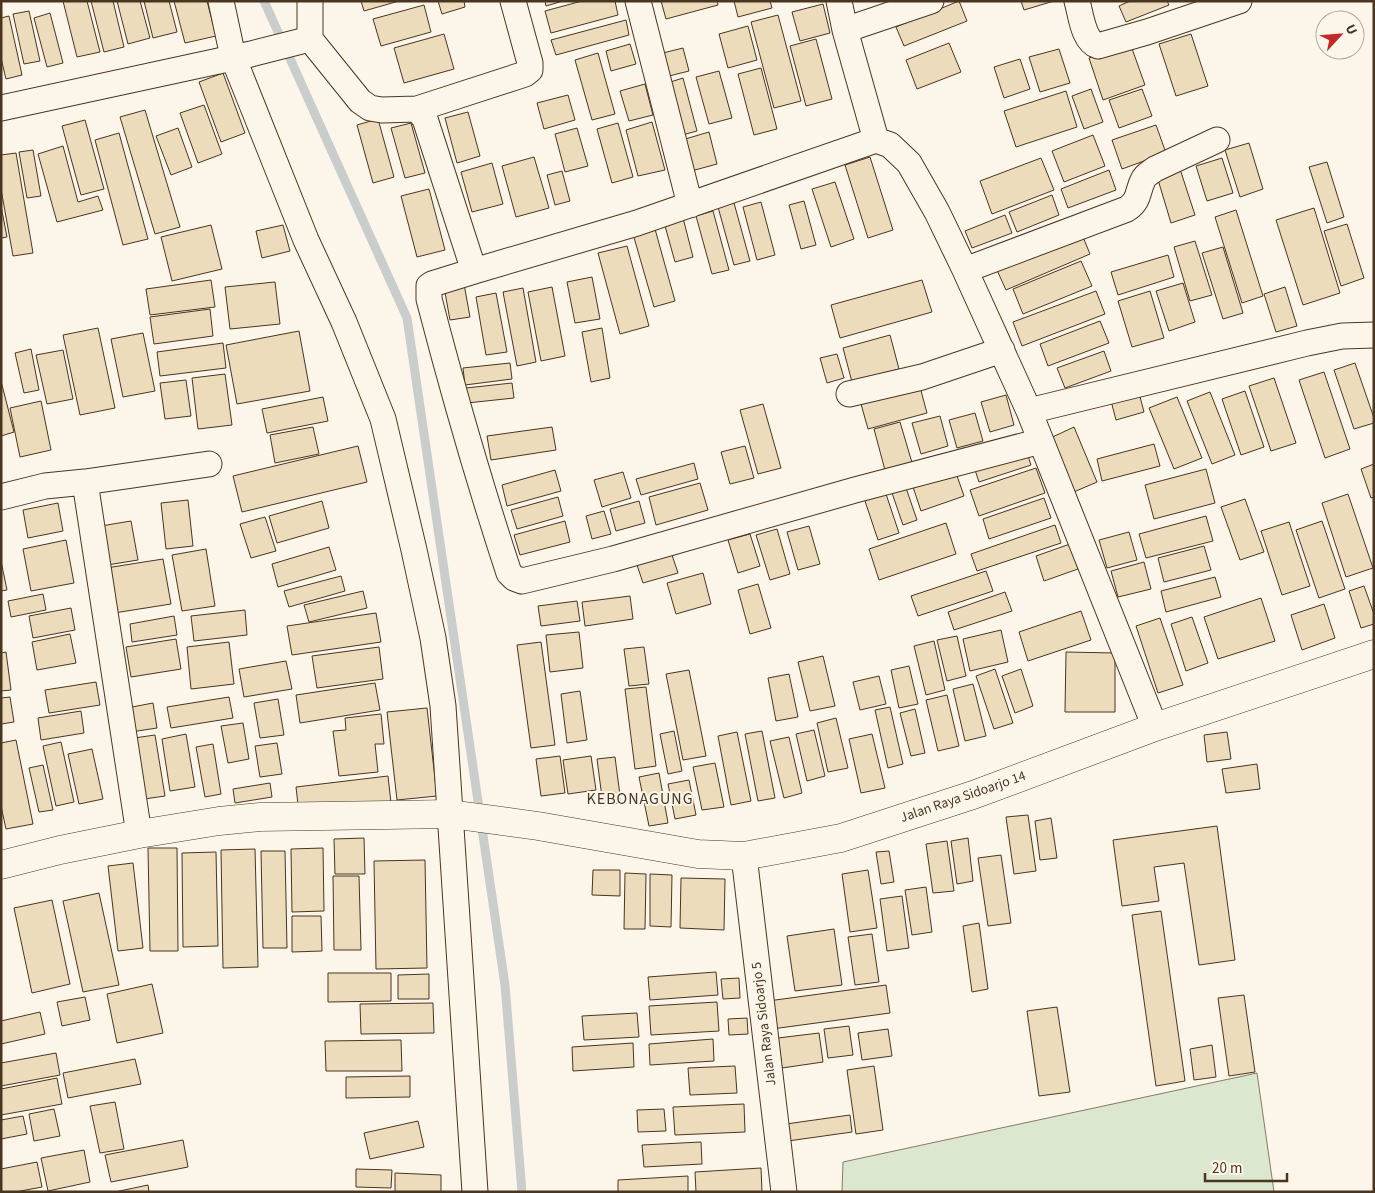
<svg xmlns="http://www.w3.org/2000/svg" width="1375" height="1193" font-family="'Source Sans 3',sans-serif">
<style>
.green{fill:#dce7d0;stroke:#887966}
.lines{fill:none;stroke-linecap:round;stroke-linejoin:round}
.stream{stroke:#c9cecd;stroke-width:9}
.building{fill:#ecdcbc;stroke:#4a3520}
.minor-casing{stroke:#4a3520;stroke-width:27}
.secondary-casing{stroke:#4a3520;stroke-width:29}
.minor{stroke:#fbf6e9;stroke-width:25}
.secondary{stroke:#fbf6e9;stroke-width:28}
.labels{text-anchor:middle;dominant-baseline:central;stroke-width:4;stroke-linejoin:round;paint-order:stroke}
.street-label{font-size:14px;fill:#4a3520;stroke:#fbf6e9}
.quarter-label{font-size:16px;letter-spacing:1px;fill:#4a3520;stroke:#fbf6e9}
</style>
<rect width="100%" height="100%" fill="#fbf6e9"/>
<path class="green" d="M1257,1073L1274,1192H842L843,1162Z"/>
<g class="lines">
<path class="stream" d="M264,1L407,318L505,985L522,1192"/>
</g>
<path class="building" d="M63,1H87L100,52L77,57Z
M91,1H113L124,47L104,52Z
M117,1H140L150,38L128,44Z
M144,1H169L177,32L153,38Z
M174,1H207L216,36L185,43Z
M361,1H399L364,11Z
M438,1H464L465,7L442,14Z
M545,1H563L546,6Z
M582,1H615L618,15L551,33L545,11Z
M661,1H717L718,5L666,19Z
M734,1H770L772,8L738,17Z
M959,1L967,21L904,46L896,27Z
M1021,1H1054L1024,10Z
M1130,1H1167L1169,5L1126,22L1119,6Z
M823,4L830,33L800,41L792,12Z
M424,5L431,32L381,46L373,19Z
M29,11L40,61L24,64L13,14Z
M50,13L63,63L47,67L34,18Z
M778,15L801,101L774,108L751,22Z
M9,16L22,75L6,79L1,58V18Z
M626,20L629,35L556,55L551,40Z
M748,26L757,60L728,68L719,34Z
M444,34L454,69L404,83L394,48Z
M1191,34L1208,86L1176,96L1159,44Z
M816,39L832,99L806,106L790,46Z
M949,43L961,72L917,89L906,60Z
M1130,43L1145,85L1103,100L1089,58Z
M630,44L636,64L611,71L606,51Z
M683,48L689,71L661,78L655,55Z
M1059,49L1070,83L1040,92L1029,57Z
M598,53L615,114L592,120L575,60Z
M1020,59L1030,89L1004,98L994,67Z
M761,68L777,129L754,135L738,74Z
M719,71L732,118L709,124L696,77Z
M223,73L245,133L221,142L199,82Z
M683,78L697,131L675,137L661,85Z
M645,84L653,115L629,121L620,91Z
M1091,89L1103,122L1084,129L1072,96Z
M1142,89L1152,116L1119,128L1109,100Z
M1066,91L1077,127L1016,147L1004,111Z
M568,95L575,120L544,129L537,103Z
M204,105L222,154L198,163L180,113Z
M145,110L180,227L155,234L120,117Z
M468,112L480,156L457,163L445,118Z
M378,119L394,177L373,183L357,125Z
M85,120L104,189L81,195L62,126Z
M652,122L665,170L638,176L626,130Z
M411,123L425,173L405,178L391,128Z
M618,123L633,177L612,183L597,129Z
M1156,125L1166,153L1122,169L1112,140Z
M178,128L192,167L171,175L156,136Z
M577,128L588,166L565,172L555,134Z
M709,132L717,164L684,173L675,142Z
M119,133L148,239L123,245L95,140Z
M1093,135L1105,166L1064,182L1052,151Z
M1249,143L1263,189L1240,197L1225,150Z
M63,146L78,202L98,196L103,210L57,222L38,154Z
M33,150L41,196L27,198L19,152Z
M16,153L33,253L13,256L1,189V155Z
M534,157L549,208L516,217L502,166Z
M870,157L893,230L868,238L845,165Z
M1041,158L1054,190L992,214L980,181Z
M1222,158L1233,193L1207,201L1196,166Z
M1327,162L1344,217L1327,223L1309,167Z
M492,163L503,204L472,212L461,172Z
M1179,166L1195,215L1171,223L1156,173Z
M1109,170L1116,190L1068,208L1061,189Z
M562,171L570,201L555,205L547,175Z
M835,182L854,239L831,247L812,189Z
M429,189L445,250L417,257L401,196Z
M1052,195L1059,215L1017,232L1009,212Z
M804,201L816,245L801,249L789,205Z
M761,202L775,255L757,260L743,207Z
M734,203L750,261L734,265L718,207Z
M1,206L7,237L1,238Z
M1314,208L1340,293L1303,305L1276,220Z
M681,210L693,257L675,262L662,215Z
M1236,210L1263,296L1242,303L1215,217Z
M713,211L729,270L712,274L696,216Z
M1005,215L1012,233L972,248L965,231Z
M1347,224L1364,278L1341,286L1324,231Z
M211,225L222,269L172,281L161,237Z
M283,225L290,251L262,258L256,231Z
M655,229L675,301L654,307L633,234Z
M1081,232L1090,254L1006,290L996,268Z
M1195,241L1212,295L1190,301L1174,247Z
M627,246L649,326L620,334L598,253Z
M1223,247L1243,313L1223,319L1202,253Z
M1168,255L1174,277L1118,295L1111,272Z
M1081,261L1092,286L1023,314L1013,289Z
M592,277L600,319L575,323L567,282Z
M211,280L215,307L150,315L146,289Z
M922,280L932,312L840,338L831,305Z
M275,282L280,324L230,329L225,287Z
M1183,283L1195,322L1169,331L1156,291Z
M464,284L470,317L450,320L444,287Z
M552,287L565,356L541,361L528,292Z
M1285,287L1297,326L1276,332L1264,294Z
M523,288L536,362L517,366L503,292Z
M1096,291L1105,314L1022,346L1013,322Z
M1150,291L1164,338L1132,347L1118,301Z
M496,293L507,352L486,355L476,297Z
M210,309L213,336L154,344L150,317Z
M1100,321L1109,343L1048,366L1040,344Z
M98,328L115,408L80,415L63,335Z
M602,328L610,378L591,382L582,332Z
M299,331L310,391L237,404L226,345Z
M143,333L155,391L123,397L111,339Z
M890,335L899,369L852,382L843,348Z
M223,343L226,368L160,376L157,352Z
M31,349L39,390L24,393L15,353Z
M63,350L73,399L47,404L36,355Z
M1104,351L1111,371L1065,388L1057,368Z
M837,354L844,378L827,383L820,358Z
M510,363L512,379L465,385L463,368Z
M1355,363L1374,418V423L1354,429L1334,370Z
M1324,372L1350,449L1325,458L1299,380Z
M225,374L232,425L198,429L192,378Z
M1274,378L1296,443L1271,451L1249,386Z
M186,380L191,416L165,419L160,383Z
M1,381L14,432L1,436Z
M512,383L514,398L467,403L466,388Z
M920,387L927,413L868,429L861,404Z
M1138,389L1144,412L1116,420L1110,397Z
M1245,391L1264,447L1241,455L1222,399Z
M1210,392L1235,455L1212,464L1187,401Z
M1006,395L1014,425L990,432L981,402Z
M323,397L328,421L267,433L262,409Z
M1177,397L1202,458L1174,469L1149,408Z
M41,401L51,450L20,457L10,408Z
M763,404L781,468L758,474L740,410Z
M975,413L983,441L957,448L949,420Z
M940,416L948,446L921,454L912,423Z
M900,422L913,466L886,474L874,429Z
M313,427L319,454L275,463L270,435Z
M552,427L556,450L491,460L487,436Z
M1074,427L1097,482L1069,494L1046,440Z
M1154,444L1160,466L1102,481L1097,459Z
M358,446L367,482L242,512L233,476Z
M745,446L754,478L730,484L721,452Z
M1025,447L1031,465L979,482L973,464Z
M694,463L698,479L641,495L636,479Z
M1374,464V497L1371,498L1361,469Z
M1036,468L1045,493L979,516L970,490Z
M1206,469L1215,503L1154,519L1145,485Z
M555,470L561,491L507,506L502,485Z
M955,470L964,496L921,511L912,484Z
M623,472L631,498L602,507L594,480Z
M904,482L917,520L903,525L890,487Z
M700,483L708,510L656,525L649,497Z
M885,491L899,533L878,540L864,498Z
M1348,494L1373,568L1346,577L1322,503Z
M558,497L563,516L517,529L511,510Z
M1044,498L1051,518L989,539L983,519Z
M1245,499L1264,552L1240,560L1221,507Z
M188,500L193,546L166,549L161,503Z
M322,501L329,528L277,543L269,516Z
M639,501L645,523L616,531L610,509Z
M58,503L63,531L28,538L23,510Z
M604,511L611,534L592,539L586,516Z
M1206,516L1213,541L1146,558L1139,534Z
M265,517L276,551L251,558L240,524Z
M131,521L138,560L101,566L95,527Z
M565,521L570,542L520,555L514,535Z
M1322,521L1345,589L1319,598L1296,530Z
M1289,522L1310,586L1282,595L1261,531Z
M946,523L956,554L879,580L869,549Z
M1055,525L1061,543L977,571L971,554Z
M809,526L820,564L798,570L787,532Z
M777,529L790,574L770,580L756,535Z
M1129,532L1137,560L1107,568L1099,540Z
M750,534L760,566L738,573L728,540Z
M66,540L74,583L31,591L23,549Z
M1070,544L1078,569L1044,581L1036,556Z
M1204,546L1211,570L1164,582L1158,558Z
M329,547L336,570L278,587L272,564Z
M206,549L215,606L182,611L172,555Z
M671,552L678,573L643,583L636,562Z
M163,559L171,604L114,613L106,568Z
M1,561L7,590L1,591Z
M1144,562L1151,589L1118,597L1111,571Z
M986,571L993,591L918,616L911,596Z
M703,573L711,604L676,614L667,583Z
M341,576L345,591L289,607L284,591Z
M1215,577L1221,597L1166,612L1161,591Z
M758,584L771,628L750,634L738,590Z
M1364,586L1374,614V624L1361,628L1349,591Z
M363,591L367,608L309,622L304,605Z
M1005,592L1012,611L954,630L948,612Z
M43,594L46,610L11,617L8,601Z
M630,596L633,619L585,626L582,602Z
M1261,598L1275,641L1218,659L1204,617Z
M577,601L580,621L541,626L538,606Z
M1324,604L1335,638L1302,650L1291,615Z
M71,608L75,630L33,638L29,616Z
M245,610L247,635L194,641L191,616Z
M1081,611L1091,640L1028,661L1019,632Z
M376,613L381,642L292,655L287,626Z
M174,616L177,635L132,642L130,624Z
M1192,617L1208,663L1186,671L1171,624Z
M1160,618L1183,685L1158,693L1136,626Z
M1001,630L1008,662L970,671L963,639Z
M579,632L583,668L550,672L546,635Z
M70,634L76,663L37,670L32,642Z
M957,636L966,676L947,681L937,640Z
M176,639L181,669L131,677L126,647Z
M934,641L945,690L926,695L914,646Z
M229,642L234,684L191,689L187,647Z
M541,642L555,745L531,748L517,645Z
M379,647L383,679L317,688L312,656Z
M644,647L649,684L629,686L624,649Z
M6,652L11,690L1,691V653Z
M1066,652L1115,653V712H1065Z
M823,656L835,706L810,711L798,662Z
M286,661L292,689L244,697L239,669Z
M909,666L918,704L899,708L891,670Z
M995,669L1013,723L994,729L976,676Z
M1021,669L1033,706L1015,713L1002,676Z
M689,670L706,756L683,760L666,674Z
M789,674L798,717L776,721L768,678Z
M879,676L886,704L860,710L853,682Z
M96,682L100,705L49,713L45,690Z
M375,683L380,710L300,723L296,695Z
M973,684L986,736L965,741L953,689Z
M646,687L656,766L635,769L625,689Z
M580,691L587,740L567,743L561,694Z
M947,695L959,746L938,751L926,700Z
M10,697L14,722L1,724V698Z
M229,697L233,718L171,728L167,707Z
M278,699L284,735L260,738L254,703Z
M153,703L157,728L131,732L127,708Z
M890,707L903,764L888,768L875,710Z
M427,708L437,796L397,800L387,712Z
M915,709L925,753L911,756L900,713Z
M81,711L84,733L41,740L38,718Z
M381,714L384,744H375L378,772L339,776L333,731L346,730L345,718Z
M836,718L848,768L828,772L817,723Z
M243,723L249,759L228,763L221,726Z
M814,730L825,776L807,781L796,734Z
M674,731L682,771L668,774L660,734Z
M762,731L775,798L758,801L745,734Z
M737,732L751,801L731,805L718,736Z
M1227,732L1231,759L1207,762L1204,735Z
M186,734L195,787L170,791L162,739Z
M872,734L885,788L861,793L849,739Z
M155,735L165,796L144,799L134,738Z
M789,737L802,793L784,798L770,741Z
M16,740L33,824L6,829L1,806V743Z
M61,742L74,802L56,806L43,746Z
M277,743L282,774L260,777L255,746Z
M213,744L221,794L205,797L196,747Z
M92,749L103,799L79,804L68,754Z
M560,756L565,793L541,796L536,759Z
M591,756L596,790L568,794L563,760Z
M615,757L621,803L603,805L597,759Z
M715,763L724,807L702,810L693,767Z
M1257,764L1260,789L1226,793L1222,769Z
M43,765L53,810L39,812L29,768Z
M659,773L668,823L649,826L639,777Z
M388,776L391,803L299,813L296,787Z
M689,780L696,815L675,819L668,784Z
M270,783L272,797L235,803L233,789Z
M1028,815L1036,871L1014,874L1006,817Z
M1051,818L1057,858L1040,860L1035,821Z
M1217,826L1235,960L1199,965L1184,863L1154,867L1159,901L1122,906L1113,840Z
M364,838L365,874H335L334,839Z
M968,838L973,881L957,884L951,841Z
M947,841L954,891L933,893L926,844Z
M148,848H177L178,951H150Z
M323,848L324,911L292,912L291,849Z
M255,849L258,967L223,968L221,850Z
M261,851H285L287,948H263Z
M889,851L894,882L881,884L876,852Z
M216,852L218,946L183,947L182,853Z
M1001,855L1011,923L988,926L978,858Z
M425,860L427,968L376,969L374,861Z
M133,863L143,948L118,951L108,866Z
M593,870H620V896L592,895Z
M868,870L877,928L850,932L842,874Z
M625,873L646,874L645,929H624Z
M650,874L672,875L671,927L650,926Z
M333,876H359L361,950H334Z
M681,878L725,879L724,930L680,928Z
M926,887L932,932L912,935L905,890Z
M99,893L119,985L83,992L63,901Z
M902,896L909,948L887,951L880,899Z
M52,900L70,984L32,993L14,908Z
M1161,911L1185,1081L1156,1086L1132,915Z
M292,916H321L322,951L292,952Z
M979,923L988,989L972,992L963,926Z
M834,929L842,985L795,991L787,936Z
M872,934L879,982L855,985L848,937Z
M716,972L718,995L650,1000L648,977Z
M328,973H391V1001L328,1002Z
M429,974V999H398V975Z
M739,978L740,998L723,999L721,979Z
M152,984L163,1033L117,1043L107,994Z
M886,985L890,1013L772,1029L768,1001Z
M1244,995L1255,1072L1229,1076L1218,998Z
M85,997L90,1020L62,1026L57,1002Z
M717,1002L719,1031L651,1035L649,1006Z
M433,1003L434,1033L361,1034L360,1004Z
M1057,1007L1070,1092L1039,1096L1027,1011Z
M40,1012L45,1034L1,1044V1021Z
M637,1013L639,1037L584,1040L582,1016Z
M747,1018L748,1034L729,1035L728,1019Z
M849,1026L853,1055L828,1058L824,1029Z
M888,1029L892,1056L862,1060L858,1033Z
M819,1033L823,1062L782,1068L778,1038Z
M713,1039L714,1061L650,1065L649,1044Z
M401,1040L402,1071H326L325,1041Z
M633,1043L634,1067L573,1071L572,1047Z
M1212,1045L1216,1077L1194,1080L1190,1049Z
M56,1053L60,1075L1,1086V1063Z
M135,1059L141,1084L68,1098L63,1073Z
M735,1066L737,1093L690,1095L688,1068Z
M874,1066L883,1130L856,1134L847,1070Z
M410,1076V1097L346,1098V1077Z
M57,1078L62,1104L1,1115V1089Z
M115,1102L124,1149L100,1153L90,1106Z
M744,1104L745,1132L675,1135L673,1107Z
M54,1109L60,1136L34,1141L29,1114Z
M664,1109L666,1131L638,1132L637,1110Z
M850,1115L852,1132L788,1141L786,1124Z
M23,1116L27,1134L1,1139V1120Z
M418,1121L424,1147L370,1159L364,1133Z
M183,1140L188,1167L111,1182L105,1155Z
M701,1142L702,1164L644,1167L642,1145Z
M84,1150L90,1182L48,1191L41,1158Z
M37,1162L42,1187L15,1192H1V1169Z
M761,1168L762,1192H696L695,1172Z
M356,1169L392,1170L391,1188L356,1187Z
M395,1173L441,1175V1192H395Z
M688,1176V1192H618V1180Z
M148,1185L149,1192H115Z"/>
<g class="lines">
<g class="minor-casing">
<path id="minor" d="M221,1L233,57L306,240L344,322L383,419L414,550L433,638L443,706L475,1192
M310,1V39L360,101L370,108L382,110L417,109L425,119L474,271L637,223L876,140L890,145L909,163L937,212L965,270L1029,411L1155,727
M638,1L690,205
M839,1L845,30L876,140
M1077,1C1081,15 1083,41 1098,46L1147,32L1239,1
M845,30L931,1
M1,108L251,54L310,39
M417,109L525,74L530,70V63L513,1
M965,270L1127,209C1140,200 1137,192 1143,180C1145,175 1151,172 1155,169L1217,140
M474,271L432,284L429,286V299C453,391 479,482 509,573L514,578L522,581L613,559L855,490L1041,441
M849,394L922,377L1002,350
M1029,411L1307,343L1342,336L1374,335
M85,482L139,834
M1,497L45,486L85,482L209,464
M744,856L784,1192"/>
</g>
<g class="secondary-casing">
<path id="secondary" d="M1,865L60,850L139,834L219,821L260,817L450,814L538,826L698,854L744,856L841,838L973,795L1155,727L1374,654"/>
</g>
<use href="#minor" class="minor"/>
<use href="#secondary" class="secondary"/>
</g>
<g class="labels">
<g class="street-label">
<text transform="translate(963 797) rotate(-19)">Jalan Raya Sidoarjo 14</text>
<text transform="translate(764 1024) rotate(-97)">Jalan Raya Sidoarjo 5</text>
</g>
<g class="quarter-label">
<text x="640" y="799">KEBONAGUNG</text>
</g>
</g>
<rect width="1375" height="1193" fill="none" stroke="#4a3520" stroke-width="5"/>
<g transform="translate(1340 35) rotate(64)"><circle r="24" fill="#fbf6e9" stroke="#b4a999"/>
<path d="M0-4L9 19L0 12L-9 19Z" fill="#c62828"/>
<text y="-8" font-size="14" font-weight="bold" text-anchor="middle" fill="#4a3520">U</text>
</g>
<path d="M1205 1173v8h82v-8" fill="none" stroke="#4a3520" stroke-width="2.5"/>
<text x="1212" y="1173" font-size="15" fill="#4a3520" stroke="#fbf6e9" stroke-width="4" paint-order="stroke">20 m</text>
</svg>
